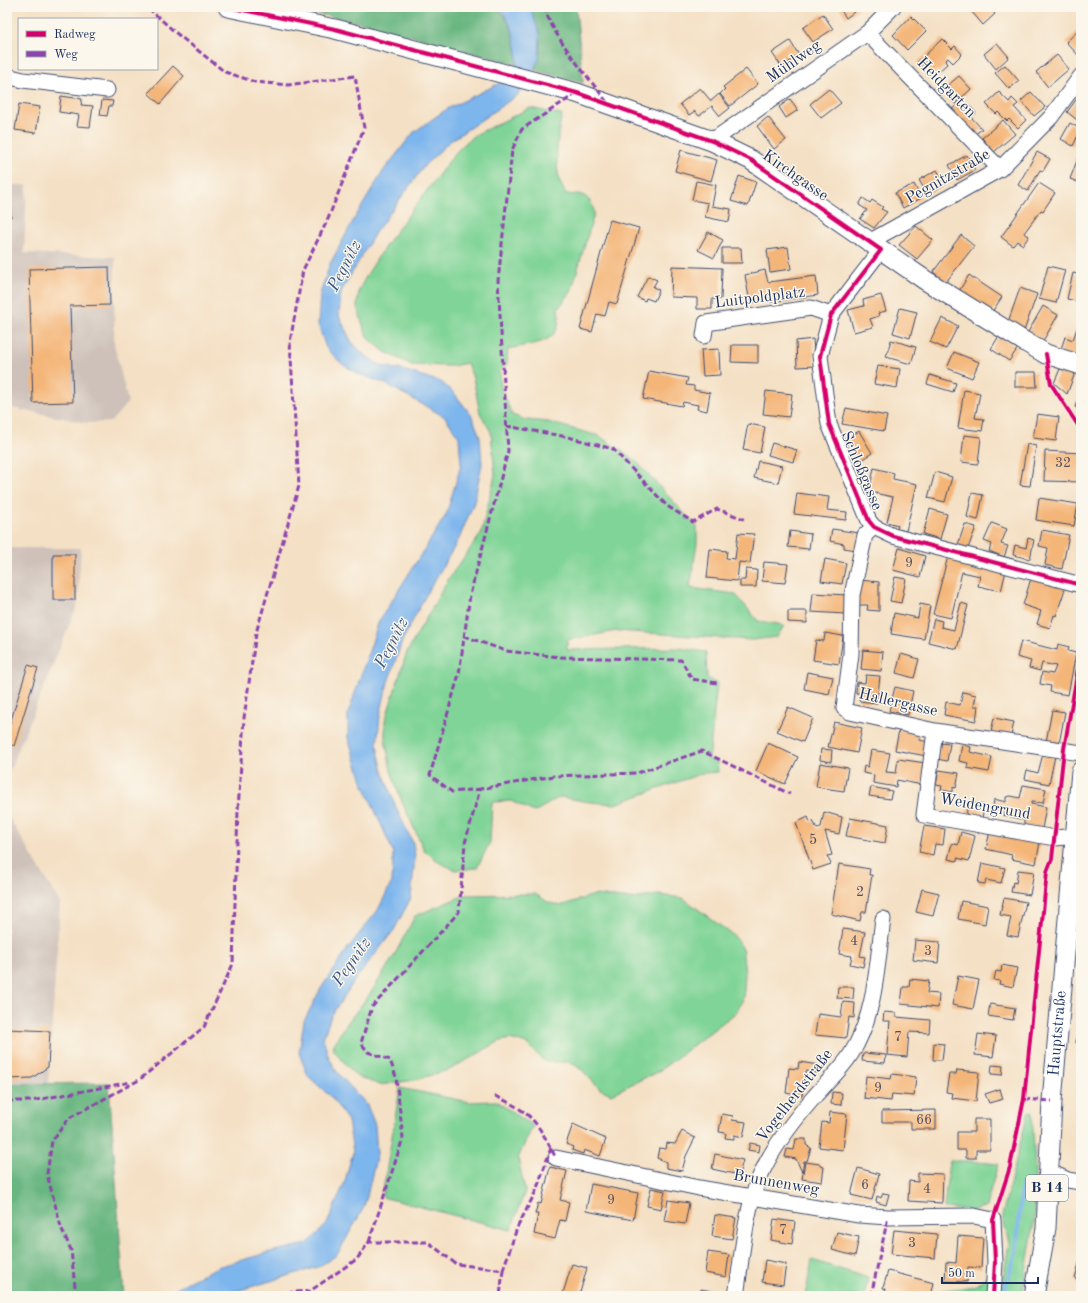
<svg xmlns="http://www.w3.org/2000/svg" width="1088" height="1303" font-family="'Old Standard TT',serif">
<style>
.industrial{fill:#cec1ba}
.green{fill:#80d497;stroke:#4e827a}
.forest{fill:#68b680;stroke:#42726f}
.water{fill:#7db5ed;stroke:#4c72a6}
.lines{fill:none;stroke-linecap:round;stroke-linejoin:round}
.stream{stroke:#7db5ed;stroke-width:4}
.building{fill:#f4b578}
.minor-casing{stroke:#3c4a6d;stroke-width:17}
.major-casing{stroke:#3c4a6d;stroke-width:21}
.minor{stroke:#fff;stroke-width:15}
.major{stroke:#fff;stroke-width:19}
.quiet{stroke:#8e44ad;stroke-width:3;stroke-dasharray:6 3;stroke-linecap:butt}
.cycleway-casing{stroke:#fbf7ec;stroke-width:6}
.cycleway{stroke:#d6006c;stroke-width:4}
.labels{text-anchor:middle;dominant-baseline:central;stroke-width:3;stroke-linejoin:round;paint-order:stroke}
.number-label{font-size:14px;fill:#515064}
.shield{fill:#fbf7ec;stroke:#5e6b89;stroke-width:1}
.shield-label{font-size:15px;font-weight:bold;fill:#1b2f5e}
.street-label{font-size:16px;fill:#1b2f5e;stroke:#fbf7ec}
.water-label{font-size:17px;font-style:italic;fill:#385789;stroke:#fbf7ec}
</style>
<rect width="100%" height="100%" fill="#fbf7ec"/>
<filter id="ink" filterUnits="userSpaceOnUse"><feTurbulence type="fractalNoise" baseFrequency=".025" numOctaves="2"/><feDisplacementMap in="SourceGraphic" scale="8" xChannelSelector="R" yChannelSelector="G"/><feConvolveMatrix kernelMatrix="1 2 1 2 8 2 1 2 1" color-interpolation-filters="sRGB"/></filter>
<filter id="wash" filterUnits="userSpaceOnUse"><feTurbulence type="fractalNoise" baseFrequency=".012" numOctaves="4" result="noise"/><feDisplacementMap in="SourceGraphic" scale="16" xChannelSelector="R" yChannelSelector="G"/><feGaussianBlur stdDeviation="0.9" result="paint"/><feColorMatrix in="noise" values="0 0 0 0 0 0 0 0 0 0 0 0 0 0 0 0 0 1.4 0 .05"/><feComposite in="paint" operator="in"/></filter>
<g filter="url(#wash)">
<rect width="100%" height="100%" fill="#f4e0c4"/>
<path class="industrial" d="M7,185H27L24,253L115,257L114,344L128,402L111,422L87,423L7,407Z
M7,548H81L77,606L7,777Z
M7,814L60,903L48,1084H7Z"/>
<path class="green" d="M530,108L562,115C557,134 552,178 566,193C570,196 574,194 578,194C588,195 594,205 594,214L571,292L558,309C565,345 533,343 508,349L507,364L500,371L501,387L512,415L526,420L548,422L599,436L634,459L697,527V543L690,588L735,594L758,621L778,624L784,626L777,637L752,640L616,631L567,640V650L679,648L706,652L707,678L717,683L709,760L717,761L718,772L703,773L615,804L590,802L560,797L534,812L511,801L492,802L490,842L477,868L455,870L440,863L424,850L402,802L391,771L385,738V721L407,652L449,578L481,534L495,475L491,432L480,413L473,378L467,363L452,366L412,365L385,352L367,337L357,307L359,290L368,273L388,242L456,152L473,136Z
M535,894L548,902L560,906L594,895L632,899L659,895L683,898L734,936L742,947L745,973L744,991L742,1003L734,1014L659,1071L611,1094L600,1089L582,1070L570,1062H545L527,1044L510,1039L500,1041L451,1069L415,1080L380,1085L356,1076L332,1048L342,1030L372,991L394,956L415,916L465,895Z
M400,1088L469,1102L496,1101L533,1126L518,1158L525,1191L511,1230L382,1197Z
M1032,1111L1035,1170L1034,1222L1022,1296H1000L1009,1243L1002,1216L1028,1112Z
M949,1161H968L998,1164L986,1206L975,1211L944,1208Z
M812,1260L868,1278L864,1296H805Z
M990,1274L986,1296H936L940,1291L975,1286Z"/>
<path class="forest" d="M281,7H496C513,21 517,44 517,65L364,23Z
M530,7H576L583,83L534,70C546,49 538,28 530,7Z
M109,1083L124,1296H7V1084Z"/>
<path class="water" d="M496,7H530L540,34L539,60L519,94L449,142L425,165L375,233L341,292L339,316L351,341L363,354L381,366L403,370L441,382L454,393L472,416L480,437L482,464L474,502L459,539L426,595L403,639L388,682L380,715L377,746L383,772L397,810L413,843L415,856L411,898L394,930L355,980L331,1016L323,1038L328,1055L337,1072L367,1105L375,1125L377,1154L366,1200L363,1209L337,1255L318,1267L220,1296H166L176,1288L217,1267L274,1251L307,1244L327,1224L344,1184L353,1152L348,1121L332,1098L308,1076L299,1053L304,1021L320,990L348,948L378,910L392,882L393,852L363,783L348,738V714L379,621L446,515L461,465L459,437L445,417L386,384L359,374L342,364L326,348L318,324L320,294L330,264L353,221L384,170L414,132L447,109L508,79L515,69L517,65V51L512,29L504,13Z"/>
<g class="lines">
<path class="stream" d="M1005,1288L1016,1253L1022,1183"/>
</g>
<g id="blocks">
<path class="building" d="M839,7H861L846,18Z
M974,7H989L995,14L983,25L972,12L975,9Z
M823,14L833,29L813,42L803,28Z
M911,16L926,31L907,50L893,35Z
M1081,28V54L1079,56L1066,42Z
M942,39L952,49L955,46L962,54L953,63L948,58L945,61L947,64L938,72L937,70L930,77L917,63Z
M790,41L799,55L782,67L772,53Z
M997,43L1009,57L996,69L984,54Z
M1057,55L1069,69L1048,87L1036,72Z
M1005,65L1019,81L1009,89L995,73Z
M173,66L184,76L160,104L148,93Z
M746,69L758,84L730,106L720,94L725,89L723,87Z
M959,76L971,89L955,104L942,90Z
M700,88L711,101L719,94L730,108L720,116L712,106L699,116L695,111L689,115L680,104Z
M829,89L841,103L821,118L810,104Z
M999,92L1009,102L1012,98L1018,104L1014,107L1026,120L1018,128L1009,119L1007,121L998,112L996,114L986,104Z
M1031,92L1045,107L1034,116L1021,101Z
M61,96L82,99L81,105L93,106L90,127L77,126L79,115L59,112Z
M1078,97L1081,100V123L1067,112Z
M790,99L798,110L786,118L779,107Z
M102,100L113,101L112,106H109L107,116L100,115Z
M959,103L963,108L968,104L976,113L971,117L982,129L974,135L951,110Z
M19,104L40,107L36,133L15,130Z
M768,117L786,140L774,149L757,126Z
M1003,120L1015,134L994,152L982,138Z
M1070,123L1081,129L1073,146L1061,139Z
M681,150L717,160L711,181L675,171Z
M1037,152L1050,159L1043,171L1040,170L1028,191L1018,185Z
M967,155L975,170L957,180L949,165Z
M1078,158L1081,159V183L1070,179Z
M937,170L945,184L927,194L919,180Z
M739,176L756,182L748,206L731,201Z
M696,181L716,185L712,206L731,209L729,222L705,217L708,203L692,200Z
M1039,183L1055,193L1043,211L1041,210L1024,233L1029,236L1023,245L1017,241L1013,246L1001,237Z
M914,184L921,198L903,208L895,193Z
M7,188H9L11,217H7Z
M863,198L870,203L872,200L883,207L881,209L887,212L874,228L860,219L867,210L859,205Z
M610,220L639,228L617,304L609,302L605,316L597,314L592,332L580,329Z
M916,226L933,240L917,259L899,245Z
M708,232L723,240L714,258L698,250Z
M961,235L974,246L946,282L933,272Z
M788,247L791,269L770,272L767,250Z
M722,248H741L742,263H722Z
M672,266L722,268L721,299H712V309H697V298L671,297Z
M1048,266L1065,270L1056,303L1039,299Z
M109,267L110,305L70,306L73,402L33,403L29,269Z
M765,270L768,282L816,276L818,295L771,302V299L750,303L745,275Z
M1073,273L1081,275V302L1067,299Z
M969,275L1002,297L992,312L959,291Z
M648,276L657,280L653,287L659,290L654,301L646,298L645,301L637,297Z
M1020,288L1037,294L1024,331L1007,325Z
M881,295L886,311L878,313L879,316L870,319L873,327L854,332L848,310L864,306L863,300Z
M1043,306L1058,315L1043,341L1028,332Z
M900,308L917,312L910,338L893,333Z
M942,318L958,326L946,349L930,342Z
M1079,322L1081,323V359L1060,352L1065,337L1073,340Z
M999,336L1018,348L1009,361L991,349Z
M813,339L815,366L797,367L796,341Z
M891,340L916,347L911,364L886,357Z
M732,345H758V363L731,362Z
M719,349L720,375L703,376L701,350Z
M954,352L979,362L972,378L947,368Z
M878,366L900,369L897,388L874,384Z
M1060,369L1075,373L1067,394L1054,383Z
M649,371L688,378L686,385L694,386V390L710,393L707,411L697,409L698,405L683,402L682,406L643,399Z
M1015,372H1036L1037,387H1015Z
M930,375L956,383L953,392L927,384Z
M964,390L980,393L975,418L984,419L982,431L958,428Z
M766,391L792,394L789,417L763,414Z
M1081,391V417L1078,412V408L1075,407Z
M846,408L887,416L884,431L842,424Z
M1037,414L1059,417L1056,441L1033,438Z
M748,424L765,427L760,453L743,450Z
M859,431L872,453L858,462L844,440Z
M964,435L981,437L978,464L961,462Z
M772,443L797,450L793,462L768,455Z
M1027,444L1036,446L1030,486L1020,485Z
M1045,451L1081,453V482L1044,481Z
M758,461L782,466L778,483L754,478Z
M874,468L894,473L893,479L917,484L906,531L897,529L898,525L887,522L893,497L869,492Z
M935,472L952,477L945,502L928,498Z
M797,493L829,497L827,510L847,512L846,520L794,514Z
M972,493L983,495L978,520L967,517Z
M1039,498L1078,504L1074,526L1036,520Z
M930,509L947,514L940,539L923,534Z
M992,523L1007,529L1001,544L1008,546L1004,557L989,551L992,544L984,541Z
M965,524L976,527L967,551L957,547Z
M832,529L859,533L856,550L844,548V544L830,541Z
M1042,530L1069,535L1062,569L1045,565L1048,548L1039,546Z
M790,531L811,534L809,549L788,547Z
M738,533L754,534L750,563L739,562L737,581L707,578L710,549L727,551L726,558L735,559Z
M1028,538L1034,540L1030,559L1013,555L1015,545L1026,548Z
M899,548L925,556L920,577L893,570Z
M53,554H75V600H53Z
M948,556L1006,571L1001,591L978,586L980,576L962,572L951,618L933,614Z
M825,559L846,563L842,584L821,581Z
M764,562L788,564L785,583L762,581Z
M746,569L757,570L756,587H740V580H745Z
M1032,575L1066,586L1056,616L1054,615L1050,628L1037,624L1041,611L1023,605Z
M895,577L906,579L901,603L890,601Z
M859,580L879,582V611L867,610L868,605H857Z
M813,593L846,595L845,614L811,612Z
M961,603L968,605L957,649L928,642L934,619L942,621L941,627L954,630Z
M920,604L930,606L924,639L891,634L894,613L918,618Z
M788,611H807V623L788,622Z
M825,633L843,636L839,664L813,660L816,640L824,641Z
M1021,641L1057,650L1058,644L1069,647L1068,651L1076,653L1068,695L1050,692L1051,686L1040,684L1042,672L1053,674L1056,666L1042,663L1040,671L1029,668L1031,661L1017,657Z
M863,650L883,652L881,671L861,669Z
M901,654L919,659L914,678L896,673Z
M28,665L38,668L14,746L7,743V733Z
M807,672L833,677L829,694L804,689Z
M866,675L880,676L877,703L859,701L860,693H856L857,682L865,683Z
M895,687L913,691L908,715L889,711Z
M963,692L976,695L974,706H978L976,721L944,715L946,702L960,705Z
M788,707L813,718L803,742L777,731Z
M1052,710L1065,712L1059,744L1046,742Z
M994,718L1014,722L1011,736L991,732Z
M834,722L862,728L857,753L828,747Z
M899,730L920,734L919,740L929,742L926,756L895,750Z
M768,743L798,757L785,784L756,771Z
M940,743L950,744L947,761L937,759Z
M962,745L971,747L970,752L992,757L989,772L967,768L968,763L959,761Z
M821,749L832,750L831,762L820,760Z
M871,750L890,753L886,772L896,773L898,759L926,763L922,785L897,780L896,787L873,783L874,775L863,773L864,766L868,767Z
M1043,754L1055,756L1049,784L1025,779L1027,770L1038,773Z
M820,763L848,768L844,791L816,787Z
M939,770L959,773L956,788L953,787V792L941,790L942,786L936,785Z
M1023,785L1046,789L1043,803L1031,802V804L1046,807L1042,829L1024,826V820L1003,815L1004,810L993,808L994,799L1006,802V797L1011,796L1020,798Z
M871,787L892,791L890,799L869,796Z
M968,802L984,805L982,819L966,817Z
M824,812L842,817L839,834L825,831L832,855L827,856L831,864L813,870L796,823L808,817L810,822L813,821L817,829L821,827Z
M850,818L888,825L885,843L846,836Z
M924,826L945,829L943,845L935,844L933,855L919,852Z
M990,831L1040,842L1036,864L1011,859L1012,855L986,849Z
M961,832L975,836L969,861L957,858V861L948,859L952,843L958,845Z
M982,863L1005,868L1001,883L986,880L985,884L978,883Z
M839,864L870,869L869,875H872L866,912H862L860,921L831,914Z
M1018,870L1034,872L1030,895L1011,892L1013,882L1016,883Z
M922,889L939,893L933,916L916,912Z
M1004,898L1026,902L1018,937L1007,935L1011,917L1000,915Z
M961,901L988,906L985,924L958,919Z
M843,929L865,932L860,956L865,957L863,967L850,964L852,956L839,954Z
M915,940L940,942L938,963L913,960Z
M1002,965L1017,968L1013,987L999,984L1000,981L994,980L996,971L1001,972Z
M958,976L979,980L973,1009L952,1005Z
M910,979L929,981L927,993L939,994L938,1008L901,1004L903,987H909Z
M838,987H854L853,999L837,998Z
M843,1002L855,1003L854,1018L849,1017L846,1038L815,1035L818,1014L841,1017Z
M990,1004L1015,1008L1013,1020L988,1016Z
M1079,1009L1081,1010V1043H1076Z
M884,1012L896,1013V1017L930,1020L929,1033L909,1032L907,1057L887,1055L890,1021H883Z
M7,1029L50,1031L48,1067L32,1078L7,1079Z
M978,1034L996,1036L993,1057L975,1055Z
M934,1043L944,1044L942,1060H933Z
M863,1053L886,1055L885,1063L862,1061Z
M799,1062L819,1065L817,1073L806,1071L802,1096L786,1093L789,1068L798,1069Z
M992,1065L1003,1066L1002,1075L991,1074Z
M957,1070L979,1072L976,1101L951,1098L952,1093L946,1092L949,1074H956Z
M892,1074L916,1077L914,1096L892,1094L891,1101L864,1098L866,1076L891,1079Z
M1000,1089L1003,1099L989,1103L985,1094Z
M832,1092L842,1093L841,1105L831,1104Z
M936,1110V1129H911V1122H882V1111Z
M830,1112L847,1114L843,1150L819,1147L822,1122L829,1123Z
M722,1114L733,1116L732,1120L746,1122L743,1137L734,1135V1139L725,1138L726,1133L719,1132Z
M974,1119H990V1150H976V1158H966V1150H957V1132H974Z
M573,1124L606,1139L600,1156L584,1150L583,1154L572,1150L573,1147L566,1144Z
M682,1131L695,1138L686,1156L682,1171L666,1168V1162L657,1158L659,1148L666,1149L667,1143L675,1144Z
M796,1139H806V1145L811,1148L807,1161H804L802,1172L796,1159L785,1157L787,1149L794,1150Z
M750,1143L760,1145L759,1152L748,1150Z
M715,1154L743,1160L739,1175L712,1169Z
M805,1162L820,1164V1166L824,1167L822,1182L802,1179Z
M550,1167L567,1171L560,1200L569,1202L565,1221L560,1220L555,1239L534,1234L538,1214H535L538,1203L541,1204Z
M858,1168L879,1174L872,1200L851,1195Z
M918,1173L943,1174L942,1203L908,1201L909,1181L918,1182Z
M591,1184L638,1193L633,1220L586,1211Z
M651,1188L665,1191L661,1209L647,1206Z
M883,1193L889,1194L886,1205L876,1202L877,1196L881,1198Z
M668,1200L689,1203L685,1224L664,1221Z
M715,1215L736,1218L732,1239L712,1236Z
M774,1219L795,1222L792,1244L771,1240Z
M894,1230L937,1234L935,1258L891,1254Z
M837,1232L859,1237L855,1256L832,1250Z
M958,1236L983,1238L981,1268L968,1267L967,1282L945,1281L946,1262L956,1263Z
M708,1252L729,1255L726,1277L705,1273Z
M765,1260L786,1264L783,1285L762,1282Z
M1080,1260L1081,1261V1286L1075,1278Z
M572,1264L587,1268L579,1296L563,1293Z
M888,1271L934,1283L931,1296H885L886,1289L883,1288Z
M701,1289L722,1293V1296H700Z"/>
</g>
</g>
<g filter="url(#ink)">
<use href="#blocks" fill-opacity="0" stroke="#3c4a6d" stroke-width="1"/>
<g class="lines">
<g class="minor-casing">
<path id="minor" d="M867,33L1000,169
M7,76L23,80L107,90
M712,141L867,33L893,7
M869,242L1000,169L1051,117L1081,76
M881,250L831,315L820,356L829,424L869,521L874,527L893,536L1081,585
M704,336L706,323L811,308L831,315
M874,527L865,535L852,595L851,654L844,708L850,712L935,731L1081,753
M935,731L924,815L1055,838L1077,836
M556,1158L699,1188L859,1215L888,1217L974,1216L993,1220L995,1262L993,1296
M1048,1171L1068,1180L1081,1182
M736,1296C742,1258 745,1206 762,1172C774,1145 795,1119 814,1097C826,1083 841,1070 851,1054C876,1014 877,964 883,919"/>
</g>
<g class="major-casing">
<g id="major">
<path d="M228,7L335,29L577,93L712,141L751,160L925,280L1022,340L1046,354L1081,365"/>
<path id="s1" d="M1034,1296L1046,1228L1052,1101L1081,771"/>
</g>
</g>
<use href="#minor" class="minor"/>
<use href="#major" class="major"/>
<path class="quiet" d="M544,7C555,40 586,74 607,102
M506,426L568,437L613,449L667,506L693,522L717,509L744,519
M464,636L506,651L560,657L681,660L692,679L717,683
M480,789L452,792L430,775L459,674L470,595L508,451L498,281L512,150L522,129L577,93
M495,1096C533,1113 537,1122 556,1158
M1024,1099L1052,1101
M7,1101H31L131,1082
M369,1242L403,1138L396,1077L390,1060L368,1052L361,1043L372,1007L459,912L465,843L480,789L554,776L637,773L702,751L790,794
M503,1270L517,1228L536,1191L551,1148
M76,1296L71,1250L61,1227L47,1174L52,1141L69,1118L139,1080L204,1027L233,964L238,810L244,718L256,633L299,486L290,342L303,270L328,219L364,128L355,76L288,85L255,82L225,72L176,33L147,7
M269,1296L281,1293L310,1291L357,1259L369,1242H428L456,1264L503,1270L500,1296
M871,1296L888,1217"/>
<g class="cycleway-casing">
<path id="cycleway" d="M228,7L335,29L577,93L712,141L751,160L881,250L831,315L820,356L829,424L869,521L874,527L893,536L1081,585
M1046,354L1051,384L1081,430
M993,1296L995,1262L993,1220L1010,1167L1024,1099L1047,872L1052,859L1064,749L1081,651"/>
</g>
<use href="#cycleway" class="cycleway"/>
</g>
</g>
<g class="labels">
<g class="number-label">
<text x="1063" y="463">32</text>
<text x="909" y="563">9</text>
<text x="813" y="840">5</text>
<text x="860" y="892">2</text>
<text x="854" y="941">4</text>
<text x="928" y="951">3</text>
<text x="898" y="1037">7</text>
<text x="878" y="1088">9</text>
<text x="924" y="1120">66</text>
<text x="865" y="1185">6</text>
<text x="927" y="1189">4</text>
<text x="611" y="1200">9</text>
<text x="783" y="1230">7</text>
<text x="912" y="1243">3</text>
</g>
<rect class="shield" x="1026" y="1175" width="42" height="26" rx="3"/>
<g class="shield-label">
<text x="1047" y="1188">B 14</text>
</g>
<g class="street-label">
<text transform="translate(794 62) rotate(-35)">Mühlweg</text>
<text transform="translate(946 88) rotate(46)">Heidgarten</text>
<text transform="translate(795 176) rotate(35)">Kirchgasse</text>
<text transform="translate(948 177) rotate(-30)">Pegnitzstraße</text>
<text transform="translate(760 298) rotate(-7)">Luitpoldplatz</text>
<text transform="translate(861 471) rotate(67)">Schloßgasse</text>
<text transform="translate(898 703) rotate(13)">Hallergasse</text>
<text transform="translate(985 807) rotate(10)">Weidengrund</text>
<text stroke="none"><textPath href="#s1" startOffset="264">Hauptstraße</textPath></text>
<text transform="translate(795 1096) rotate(-52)">Vogelherdstraße</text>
<text transform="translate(776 1183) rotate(10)">Brunnenweg</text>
</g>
<g class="water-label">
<text transform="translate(345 266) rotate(-63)">Pegnitz</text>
<text transform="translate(392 643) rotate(-63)">Pegnitz</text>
<text transform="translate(352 962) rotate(-55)">Pegnitz</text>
</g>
</g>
<rect width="1088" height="1303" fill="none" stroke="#fbf7ec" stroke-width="24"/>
<rect x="18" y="18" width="140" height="52" fill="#fbf7ec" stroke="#a1a7b3"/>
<rect x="26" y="31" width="20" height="6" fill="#d6006c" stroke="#a1a7b3"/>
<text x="54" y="38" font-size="12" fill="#1b2f5e">Radweg</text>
<rect x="26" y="51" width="20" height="6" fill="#8e44ad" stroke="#a1a7b3"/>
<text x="54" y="58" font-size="12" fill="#1b2f5e">Weg</text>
<path d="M942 1277v6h96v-6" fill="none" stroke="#1b2f5e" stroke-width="2"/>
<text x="948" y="1277" font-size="12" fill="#1b2f5e" stroke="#fbf7ec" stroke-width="3" paint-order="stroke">50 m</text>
</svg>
